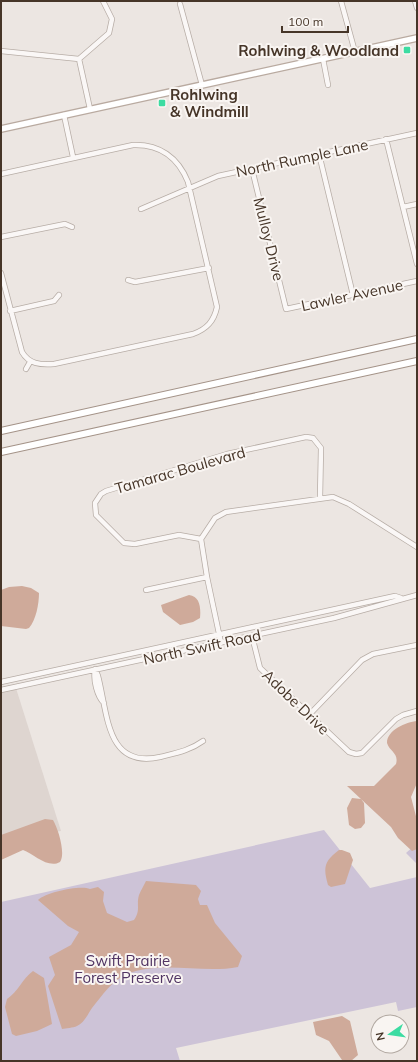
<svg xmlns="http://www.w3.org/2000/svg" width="418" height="1062" font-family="Mulish,sans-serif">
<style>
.built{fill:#ded5d0}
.green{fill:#cdc3d7}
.water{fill:#cfaa9a}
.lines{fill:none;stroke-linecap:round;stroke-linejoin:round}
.minor-casing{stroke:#b7ada6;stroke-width:6}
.major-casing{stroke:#b9aaa0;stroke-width:8}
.highway-casing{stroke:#a49388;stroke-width:8}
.minor{stroke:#faf7f6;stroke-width:4.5}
.major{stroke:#fff;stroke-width:5.5}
.highway{stroke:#fff;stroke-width:6}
.poi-dot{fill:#3cdca2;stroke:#f9f5f2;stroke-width:1.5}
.labels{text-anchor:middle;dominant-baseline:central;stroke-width:4;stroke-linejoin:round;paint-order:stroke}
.poi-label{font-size:15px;font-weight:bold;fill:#463528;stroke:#f9f5f2;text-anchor:end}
.street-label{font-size:15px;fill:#463528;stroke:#f9f5f2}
.park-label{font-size:15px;fill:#503463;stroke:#f9f5f2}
</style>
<rect width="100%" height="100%" fill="#ece6e2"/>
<path class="built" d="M15,685L61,831L1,842V688Z"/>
<path class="green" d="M324,830L370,888L417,877V1007L398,1011L396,1002L176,1048L180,1061H1V902Z
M417,843V864L406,853Z"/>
<path class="water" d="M22,586L31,588L39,593C39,604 36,620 29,628L26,629L1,626V590L9,587Z
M189,595C200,596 201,608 200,618L193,622L180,625L163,612L161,605Z
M417,721V783L411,797L417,820V849L412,851L398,838L391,827L347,786H374L396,764C399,753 390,752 387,743C387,730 406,722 417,721Z
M352,798L361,799L364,803L365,823L361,828L355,829L349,825L347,808Z
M45,819L53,820C58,828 66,854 60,862C48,869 34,854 23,850L1,860V835Z
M339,850H342L350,853L353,860L345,884L331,887L328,885C323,868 324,861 339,850Z
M146,881L196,885L201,891L198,899L200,905H207L215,923L242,956L238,967C202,974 162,960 127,974C112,980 102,996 92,1008C88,1014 84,1023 77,1026C73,1028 66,1028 62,1029L48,986L55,975L49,957L71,945L79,932L68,926L38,900C47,892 80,885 90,889L98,887L104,892L103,901L107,913L127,922L134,920C141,910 136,905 139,895C141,890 144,885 146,881Z
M33,971L44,978L52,1024L37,1031L16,1036L12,1034L5,1007L7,999C18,992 22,979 33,971Z
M342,1016L350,1021L358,1055L351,1061L342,1060L329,1041L316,1035L313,1022Z"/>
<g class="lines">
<g class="minor-casing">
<path id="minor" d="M341,1L355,52
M415,1L417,8
M180,4L202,85
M1,51L79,59
M323,59L328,85
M90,109L79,59L109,33L112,19L103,1
M64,115L73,157
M386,139L417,264
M319,154L353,295
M252,169L286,309L417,281
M1,174L133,145C159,144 178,157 188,182L217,307C214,321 207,329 193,334L54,364C40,365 29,364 22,352L1,273
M403,207L417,204
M141,209L218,176L417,133
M1,237L65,224L72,227
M128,280L135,282L209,268
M10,311L54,301L59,295
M26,369L30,362
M201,539L179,535L135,544L124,543L96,515L95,503L101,494L106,491L227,454L306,437L313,438L321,448L320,498
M146,590L207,577
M252,636L260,668L349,752L356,754L362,753L396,719L403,715L417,711
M221,643L207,577L201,539L215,518L226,512L333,497L349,504L417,547
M95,669L98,676C108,714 106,769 160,757C176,753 189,751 203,741
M95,670C93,680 97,696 104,703
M1,682L395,596L401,598
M1,690L334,618L417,595
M309,715L362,660L373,654L417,645"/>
</g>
<g class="major-casing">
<path id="major" d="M1,129L417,38"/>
</g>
<g class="highway-casing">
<path id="highway" d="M1,431L417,339
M1,452L417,361"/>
</g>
<use href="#minor" class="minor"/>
<use href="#major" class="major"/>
<use href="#highway" class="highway"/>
</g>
<g class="poi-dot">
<rect x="403" y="46" width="8" height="8" rx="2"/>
<rect x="158" y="99" width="8" height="8" rx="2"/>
</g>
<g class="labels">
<g class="poi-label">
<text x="399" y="50">Rohlwing &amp; Woodland</text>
<text x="170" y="94" text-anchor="start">Rohlwing<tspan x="170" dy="17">&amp; Windmill</tspan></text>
</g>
<g class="street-label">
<text transform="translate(302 158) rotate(-12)">North Rumple Lane</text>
<text transform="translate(269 239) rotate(76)">Mulloy Drive</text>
<text transform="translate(352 295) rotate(-12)">Lawler Avenue</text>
<text transform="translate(180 470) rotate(-16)">Tamarac Boulevard</text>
<text transform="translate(202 647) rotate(-12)">North Swift Road</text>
<text transform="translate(296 702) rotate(44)">Adobe Drive</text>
</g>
<g class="park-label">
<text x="128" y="960">Swift Prairie<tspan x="128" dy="17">Forest Preserve</tspan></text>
</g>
</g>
<rect width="418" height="1062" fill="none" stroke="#463528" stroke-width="4"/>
<g transform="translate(390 1034) rotate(257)"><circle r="19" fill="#f9f5f2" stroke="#b1a8a1"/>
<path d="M0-3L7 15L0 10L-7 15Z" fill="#3cdca2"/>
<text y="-6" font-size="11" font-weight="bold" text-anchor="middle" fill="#463528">N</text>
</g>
<path d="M282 26v6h66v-6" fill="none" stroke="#463528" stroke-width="2"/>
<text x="288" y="26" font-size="12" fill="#463528" stroke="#f9f5f2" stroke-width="3" paint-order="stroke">100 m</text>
</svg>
